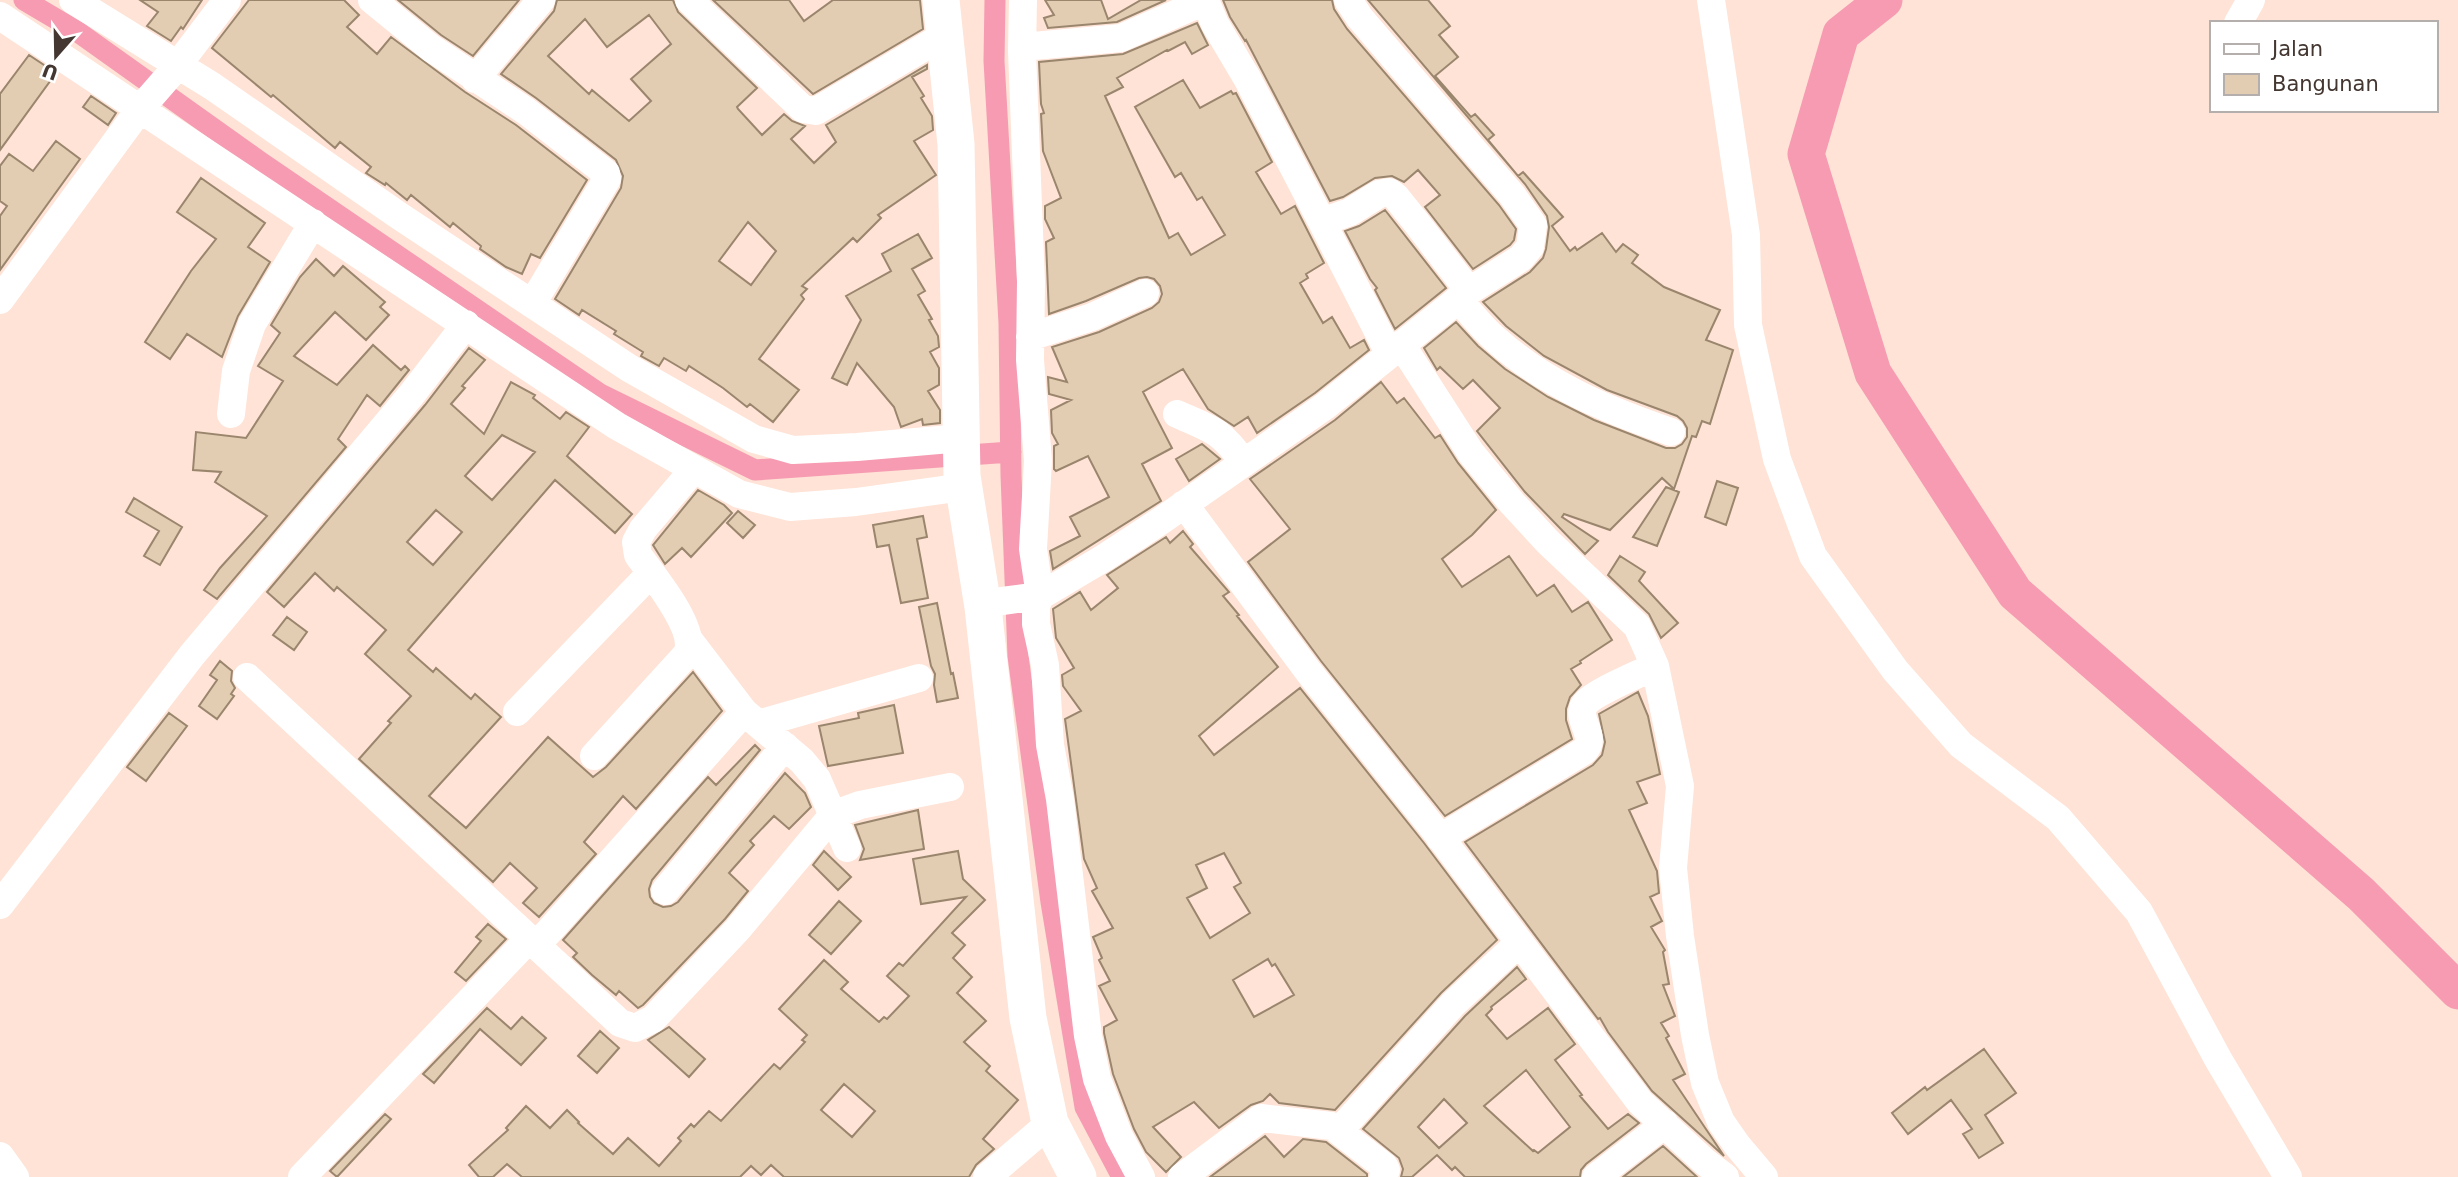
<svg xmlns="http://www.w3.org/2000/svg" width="2458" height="1177" font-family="'DejaVu Sans',sans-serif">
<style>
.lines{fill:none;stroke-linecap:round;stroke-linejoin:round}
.canal{stroke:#f69bb2;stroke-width:21}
.river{stroke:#f69bb2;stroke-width:37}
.building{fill:#e2ccb2;stroke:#9a856d;stroke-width:2;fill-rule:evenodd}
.minor{stroke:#fff;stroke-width:28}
.major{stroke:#fff;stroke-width:37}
</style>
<rect width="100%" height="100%" fill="#fee3d6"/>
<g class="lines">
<path class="canal" d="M24,0L78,32L259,161L600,394L755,470L1011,452
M995,0L994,61L1009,323L1011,475L1018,656L1051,902L1085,1107L1122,1177"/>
<path class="river" d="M1884,0L1841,34L1806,154L1873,373L2015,593L2361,894L2458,991"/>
</g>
<path class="building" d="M140,0H202L183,29L181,27L171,41L147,26L158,12Z
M249,0H344L359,15L347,27L377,54L391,37L465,92L516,125L587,180L540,258L531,254L522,274L506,267L480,249L481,246L453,223L450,227L411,195L407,200L386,183L385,185L366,173L371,167L340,142L335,148L273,95L271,97L212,48Z
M398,0H519L473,56L441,35Z
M557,0H673L678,12L757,88L737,107L738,109L762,135L784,114L792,121L805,126L791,139L814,163L836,142L826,125L927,65V69L912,77L924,96L921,98L932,116L933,130L914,141L936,175L878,215L881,218L857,242L853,238L802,286L807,289L801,295L804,299L759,359L799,390L773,422L750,404L747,407L723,388L689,366L686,371L664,358L659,366L641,356L643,352L614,334L616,331L582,310L579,315L555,299L621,188L623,176L616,160L536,98L501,74L554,11ZM649,15L671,44L631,79L651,101L629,121L592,90L589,94L548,56L585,19L607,47ZM748,222L776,251L751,285L719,261Z
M713,0H789L804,21L833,0H920L923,29L813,94Z
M1045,0H1101L1108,19L1141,0H1166L1117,22L1048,28L1044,18L1054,15Z
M1223,0H1332L1334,9L1347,29L1499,205L1516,229L1514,240L1510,245L1473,269L1425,207L1440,195L1418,170L1404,182L1392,176L1375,178L1343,197L1330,201L1246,40L1245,41L1230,17Z
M1368,0H1428L1450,26L1439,35L1458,57L1435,76L1471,117L1475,114L1494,135L1488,140L1518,176L1523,172L1563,217L1552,226L1570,251L1575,247L1577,250L1602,233L1616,252L1623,244L1638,255L1632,263L1664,287L1720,310L1706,340L1733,350L1710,424L1702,421L1696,437L1692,436L1674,489L1662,478L1610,530L1564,514L1562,517L1598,541L1585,554L1525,492L1477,431L1500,408L1473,380L1463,389L1440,367L1437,370L1424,348L1456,322L1478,346L1505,369L1548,397L1594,420L1666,448H1675L1682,444L1687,437V428L1683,421L1677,416L1607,390L1544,356L1506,326L1483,302L1530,272L1543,258L1546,249L1549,227L1547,216L1525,184Z
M1197,23L1208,45L1192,54L1185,42L1168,51L1167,50L1117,78L1123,87L1105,96L1169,238L1178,233L1191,255L1225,235L1202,197L1197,200L1181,173L1175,177L1135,107L1183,80L1200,108L1231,91L1233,94L1236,93L1272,162L1256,172L1281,214L1295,206L1324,263L1306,274L1308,278L1300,283L1323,323L1332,317L1350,348L1364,340L1369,350L1315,393L1257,433L1248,417L1234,426L1208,409L1183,369L1143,392L1172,448L1142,464L1161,501L1053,569L1050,551L1080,536L1070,517L1109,497L1088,456L1056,471L1054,469V446L1058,444L1052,433L1051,410L1071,400L1049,394L1048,377L1067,382L1052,347L1099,332L1152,308L1159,302L1162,294L1160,286L1154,279L1147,277L1139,278L1086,301L1049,314L1046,242L1054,238L1045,219V206L1061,198L1043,151L1041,114L1044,113L1041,104L1039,62L1123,54Z
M29,55L56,73L0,150V94Z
M91,96L116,113L108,125L83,107Z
M56,141L80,159L0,270V216L7,206L0,201V166L9,154L33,171Z
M201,178L265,223L248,247L270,262L238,316L222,357L187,334L170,359L145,342L191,271L216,239L177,212Z
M1385,210L1446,288L1395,329L1375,290L1377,288L1370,279L1345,231L1359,226Z
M918,234L932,258L912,269L925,291L918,295L932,319L929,320L938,336L939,347L930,352L939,368V385L928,391L940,410V423L923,425L922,419L901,427L894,407L857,363L847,385L832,378L861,320L846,296L891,271L882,254Z
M316,259L334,276L343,266L385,302L380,307L389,315L366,340L335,312L294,356L337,385L373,345L401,370L405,366L409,370L380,406L367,395L338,439L346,447L217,599L204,590L220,568L267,516L215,482L221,472L193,470L196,432L246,438L283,381L258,366L280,333L271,325L300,277Z
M469,348L485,360L462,386L465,388L451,404L484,434L511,382L535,395L533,398L560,419L566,412L589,427L567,456L632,514L615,533L555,480L408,650L433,672L436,668L471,699L475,694L501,717L429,796L466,828L548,737L593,777L606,767L693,672L722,711L636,809L623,796L584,842L596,854L539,917L523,903L537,888L510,863L493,882L359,759L391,723L388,721L411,696L365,654L386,630L337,587L334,591L315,573L284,607L267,592L425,405ZM502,435L535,452L492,500L465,476ZM436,510L462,532L433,565L407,542Z
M1381,382L1397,403L1404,398L1435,438L1440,435L1458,463L1496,510L1472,535L1442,559L1462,587L1509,556L1537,596L1554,585L1572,612L1588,602L1612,640L1580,661L1581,663L1571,669L1581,685L1570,697L1566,709V720L1572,739L1445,816L1321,661L1248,562L1290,529L1250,479L1335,420Z
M1202,444L1220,459L1189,481L1176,459Z
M1717,481L1738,488L1726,525L1705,517Z
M1666,487L1679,492L1657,546L1633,537Z
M698,490L724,505L732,513L691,557L682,548L665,564L653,545Z
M134,498L182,527L160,565L144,556L159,531L126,512Z
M738,511L755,525L743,538L727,523Z
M923,516L927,537L917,539L928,598L901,603L889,545L877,547L873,525Z
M1183,531L1193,544L1190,547L1229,592L1223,596L1239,615L1237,616L1278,667L1199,736L1214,755L1300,688L1424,843L1497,940L1441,993L1335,1110L1279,1103L1270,1094L1263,1101L1251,1105L1219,1128L1194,1102L1153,1127L1181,1157L1166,1172L1146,1152L1134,1129L1113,1074L1104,1033V1027L1117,1020L1099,986L1110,981L1099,960L1102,958L1093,937L1113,928L1092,891L1097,888L1084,859L1065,719L1081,711L1063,686L1062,675L1074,668L1056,638L1053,609L1080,592L1091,610L1118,588L1107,575L1166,537L1170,543ZM1224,853L1241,883L1234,887L1250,913L1210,938L1187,898L1207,888L1196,865ZM1268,959L1272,966L1275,964L1294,995L1254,1017L1233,980Z
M1620,556L1645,572L1639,581L1678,623L1661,638L1649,614L1608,575Z
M937,603L951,674L953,673L958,698L937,702L934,685L935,674L931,666L919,607Z
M287,617L307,632L294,650L273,635Z
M220,661L232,671L231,681L235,688L231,694L234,696L217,719L199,706L217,680L210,675Z
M1638,692L1648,716L1660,774L1637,782L1647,803L1629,810L1657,871L1659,893L1650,897L1662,921L1651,927L1665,950L1663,952L1669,984L1663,985L1675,1016L1661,1023L1669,1036L1666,1038L1685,1074L1673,1080L1724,1156L1652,1091L1608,1032L1600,1018L1598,1019L1465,842L1593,765L1602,755L1605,742L1599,714Z
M894,705L903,753L828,766L819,726L859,718L858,713Z
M169,713L187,726L146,781L127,767Z
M755,745L760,750L652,880L649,889L650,897L654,903L663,907L671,906L678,902L785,773L805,793L811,807L789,829L774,816L750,841L754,845L729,873L748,891L725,919L643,1005L638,1008L619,991L616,995L592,975L573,957L577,953L563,940L708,777L716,785Z
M918,810L924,849L860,860L864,849L855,825Z
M824,851L851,877L838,890L813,865Z
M958,851L963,879L985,900L952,933L965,945L953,958L972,977L957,993L986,1021L964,1042L990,1066L986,1071L1018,1100L983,1139L994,1149L976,1165L969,1177H784L771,1165L761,1175L751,1166L740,1177H522L507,1164L493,1177H479L469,1165L508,1130L506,1128L526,1106L550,1128L567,1110L579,1122L578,1123L613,1154L628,1138L659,1166L681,1141L678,1138L691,1124L694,1127L709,1111L721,1121L774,1064L780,1069L805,1042L802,1040L807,1035L779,1009L824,960L848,982L841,989L879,1022L884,1017L887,1019L909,996L887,976L899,963L903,966L966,897L921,904L913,859ZM844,1084L875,1111L852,1137L821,1110Z
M839,901L861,921L831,954L809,935Z
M488,924L506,939L466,981L455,972L481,941L476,937Z
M1517,967L1526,979L1491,1007L1492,1009L1486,1015L1507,1039L1548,1008L1575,1044L1555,1060L1582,1095L1580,1096L1608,1129L1628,1114L1639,1123L1586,1164L1581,1170L1580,1177H1465L1455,1167L1452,1170L1437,1155L1412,1177H1401L1403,1169L1399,1158L1363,1129L1465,1016ZM1526,1070L1570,1127L1538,1153L1534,1150L1533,1151L1484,1106ZM1444,1099L1467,1123L1439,1148L1418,1127Z
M487,1008L511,1029L522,1017L546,1038L521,1065L480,1029L434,1083L423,1074Z
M669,1027L705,1059L689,1077L648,1040Z
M600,1031L619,1048L597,1073L578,1056Z
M1984,1049L2016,1093L1985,1115L2003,1143L1979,1158L1963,1134L1972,1129L1951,1100L1908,1134L1892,1113L1925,1087L1927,1090Z
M385,1114L391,1119L337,1177L330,1171Z
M1265,1136L1284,1157L1303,1139L1326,1142L1367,1174V1177H1210Z
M1663,1146L1697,1177H1623Z"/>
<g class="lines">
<path class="minor" d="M73,0L212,86L398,215L629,368L754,439L793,450L857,447L962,438
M372,0L431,48L526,111L606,173L607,179L532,304
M689,0L803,109L816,111L945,35
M1023,0L1022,51L1031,282L1030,360L1038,461L1033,549L1040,596L1036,606V624L1045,665L1050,745L1060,799L1088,1036L1097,1079L1119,1136L1141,1177
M1205,0L1215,24L1247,78L1322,222L1350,212L1379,194L1389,192L1396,197L1416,222L1469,291
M1711,0L1746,235L1748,325L1777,459L1813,556L1895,670L1961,745L2058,818L2139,912L2218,1059L2288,1177
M0,16L617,426L739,494L790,507L856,502L963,487
M2238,23L2251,0
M1022,47L1121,38L1205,1
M475,79L541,0
M1322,222L1389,353
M1458,299C1470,312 1481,327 1495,339C1546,385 1607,410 1671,432
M0,300L140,109L174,70L227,0
M1030,337L1092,317L1145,293
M1401,344L1471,453L1512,503L1548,542L1637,626L1655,666L1680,786L1673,868L1680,936L1695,1035L1705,1083L1721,1122L1737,1145L1764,1177
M231,414L236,371L252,324L313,223
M1177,414C1211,429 1221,430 1243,462
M1184,504L1308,671L1437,833L1640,1102L1705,1162L1725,1177
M983,607L1002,601L1040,596L1104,558L1162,520L1325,406L1469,291L1521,258L1530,247L1533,225L1512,195L1360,18L1348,0
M689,640L744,712L802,761L817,779L847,848
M247,677L620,1023L635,1028L653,1019L737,930L833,815L860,805L950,787
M517,712L651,573
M758,724L919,678
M594,756L687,654C698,629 653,576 638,555L636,542L643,529L694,469
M1440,838L1584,751C1599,736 1574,719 1585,704C1594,692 1640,674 1655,666
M665,891L785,746
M0,905L192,655L412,394L466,324
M536,946L744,712
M1339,1131L1453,1004L1519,943
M0,1156L15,1177
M302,1177L528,940
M987,1177L1050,1123
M1182,1177L1261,1118L1332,1126L1384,1166L1386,1170L1383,1177
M1596,1177L1665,1124"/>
<path class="major" d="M941,0L956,144L962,476L983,607L1028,1018L1050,1123L1078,1177"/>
</g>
<rect x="2210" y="21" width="228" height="91" fill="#ffffff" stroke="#b4afad" stroke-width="2"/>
<rect x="2224" y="44" width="35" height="10" fill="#ffffff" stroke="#b4afad" stroke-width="2"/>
<text x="2272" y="56" font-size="21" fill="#443731">Jalan</text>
<rect x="2224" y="74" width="35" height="21" fill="#e2ccb2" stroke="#b4afad" stroke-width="2"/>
<text x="2272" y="91" font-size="21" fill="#443731">Bangunan</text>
<g transform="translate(56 56) rotate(200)" stroke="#ffffff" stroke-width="5" paint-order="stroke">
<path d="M0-5L12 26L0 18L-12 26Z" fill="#443731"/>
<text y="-10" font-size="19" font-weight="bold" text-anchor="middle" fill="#443731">U</text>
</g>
</svg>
